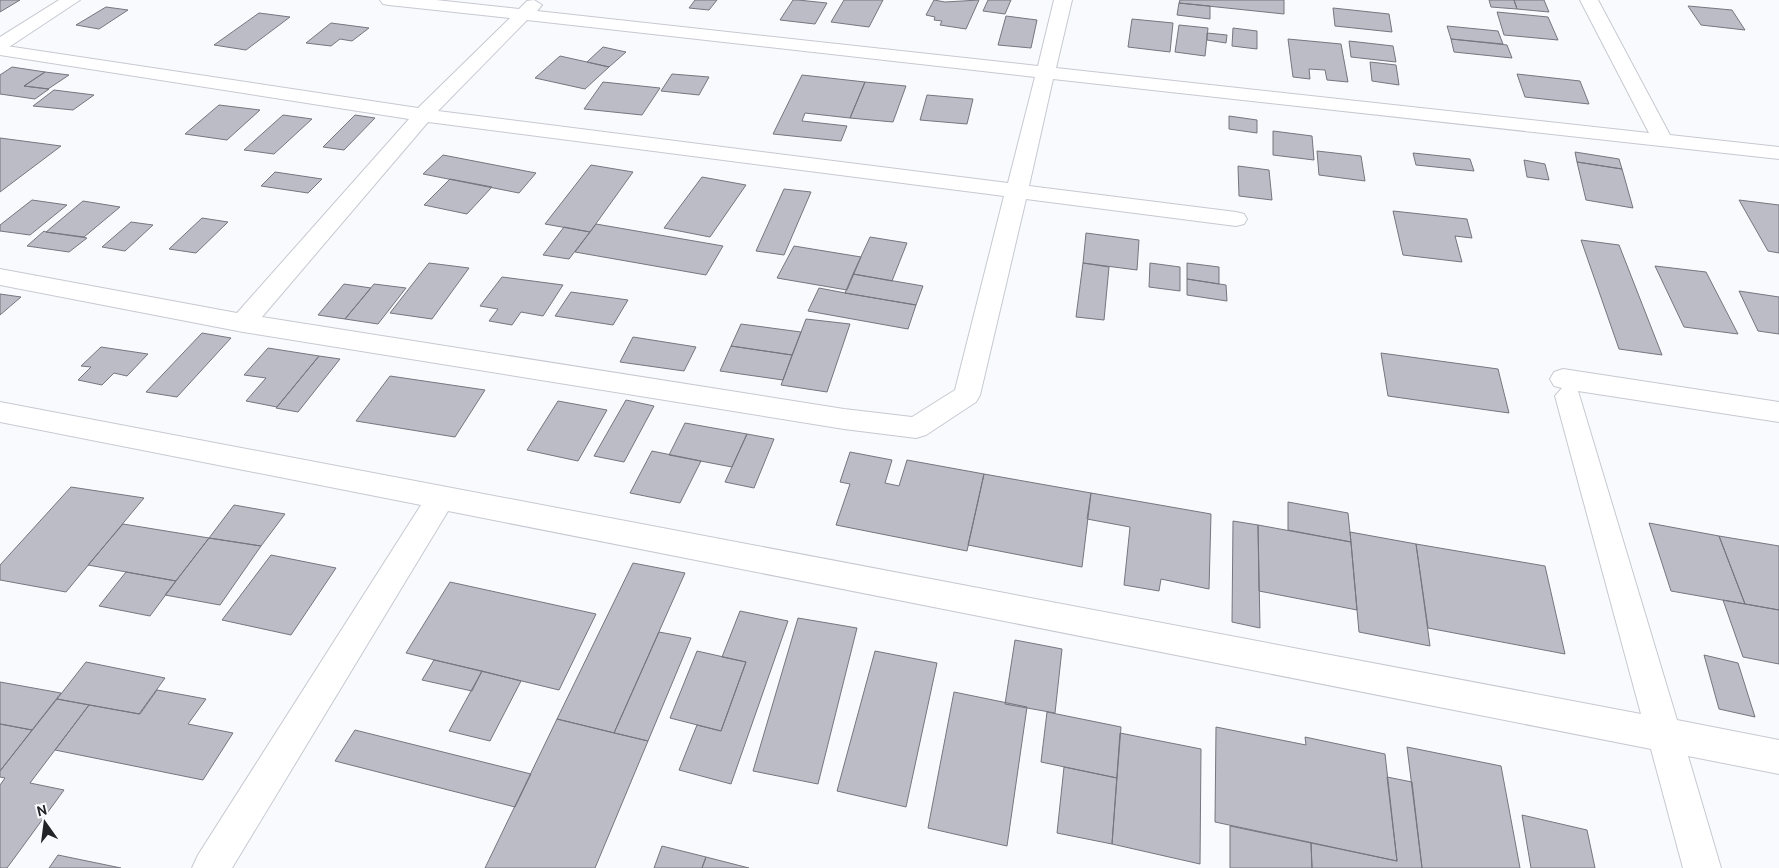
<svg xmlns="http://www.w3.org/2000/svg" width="1779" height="868" font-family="Cabin,sans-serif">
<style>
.building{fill:#bbbcc5;stroke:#75767f}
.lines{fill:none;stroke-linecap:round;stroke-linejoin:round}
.street-casing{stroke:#c7c9d2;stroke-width:2}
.secondary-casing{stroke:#c7c9d2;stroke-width:2}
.street{fill:#fff;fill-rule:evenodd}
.secondary{fill:#fff;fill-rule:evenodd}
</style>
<rect width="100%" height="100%" fill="#f9fafd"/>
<path class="building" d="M0,0H20L0,12Z
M695,0H717L709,10L689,8Z
M793,0H798L827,3L815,24L780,20Z
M844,0H883L869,27L831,22Z
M934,0L945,2L979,0L966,29L940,25L942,21L934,20L935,17L926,15Z
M988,0H1011L1005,14L983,11Z
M1180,0H1284V14L1179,3Z
M1489,0H1514L1517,9L1491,7Z
M1514,0H1544L1549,12L1517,9Z
M1179,3L1210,6V19L1177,15Z
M1688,6L1732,10L1745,30L1701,25Z
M106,7L128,10L99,29L76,25Z
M1333,8L1389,14L1392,32L1335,26Z
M1497,12L1548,17L1558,40L1504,35Z
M259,13L290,17L246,50L214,45Z
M1006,16L1037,20L1031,48L998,45Z
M1132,19L1173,23L1170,52L1128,47Z
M331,23L369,28L352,41L340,39L331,46L306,43Z
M1179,25L1208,28L1205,56L1175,52Z
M1447,26L1498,31L1503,44L1451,39Z
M1233,28L1257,31V49L1232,46Z
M1207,33L1227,35L1226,43L1207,40Z
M1288,39L1341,44L1348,82L1327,80L1325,70L1309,69L1310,79L1293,77Z
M1451,39L1507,45L1512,58L1454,52Z
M1349,41L1393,46L1396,62L1351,57Z
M603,47L626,52L609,67L587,62Z
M560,56L587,62L609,67L585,89L535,78Z
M1370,62L1396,65L1399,85L1372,81Z
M12,67L45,72L24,86L49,89L35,99L0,94V75Z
M45,72L69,75L48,89L24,86Z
M672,74L709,77L699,95L661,91Z
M1517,74L1580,81L1589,104L1525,97Z
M802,75L865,82L850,118L805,113L802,121L847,126L841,141L773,134Z
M603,82L660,88L642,115L584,109Z
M865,82L906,86L893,122L850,118Z
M54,90L94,95L73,110L33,106Z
M927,95L973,99L967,124L920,120Z
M219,105L260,110L227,140L185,134Z
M283,115L312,119L274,154L244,150Z
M355,115L375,118L344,150L323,147Z
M1229,116L1257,120V133L1229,129Z
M1273,131L1312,136L1314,160L1273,155Z
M0,138L61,146L0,192Z
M1317,151L1361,156L1365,181L1319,175Z
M1575,152L1619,159L1622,169L1577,162Z
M1413,153L1470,159L1474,171L1416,165Z
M443,155L536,173L519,193L423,174Z
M1524,160L1545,164L1549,180L1527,177Z
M1577,162L1622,169L1633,208L1586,200Z
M591,165L633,172L590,232L545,224Z
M1238,166L1269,170L1272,200L1239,196Z
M275,172L322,179L308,193L261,186Z
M702,177L746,185L710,237L664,228Z
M450,179L492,187L467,214L424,205Z
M784,189L811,192L784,255L756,251Z
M32,200L67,205L30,235L0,231V225Z
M1739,200L1779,205V253L1768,251Z
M83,201L120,207L84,237L46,232Z
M1393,211L1467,219L1472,238L1455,236L1462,262L1403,255Z
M202,218L228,222L196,253L169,249Z
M131,222L153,225L125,251L102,247Z
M596,224L723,246L706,275L575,252Z
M564,227L590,232L569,259L543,255Z
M44,231L46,232L87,238L69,252L27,246Z
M1086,233L1139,240L1137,270L1083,263Z
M870,237L907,243L892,281L853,274Z
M1581,240L1619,245L1662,355L1619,349Z
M794,246L861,257L847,290L777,278Z
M429,263L469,268L432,319L390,313Z
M1083,263L1109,267L1104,320L1076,317Z
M1150,263L1180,267V291L1149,287Z
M1187,263L1219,267V284L1187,279Z
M1655,266L1706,272L1738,334L1684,327Z
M853,274L923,286L916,305L845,293Z
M502,277L563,285L543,316L521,312L512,325L489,321L498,309L480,306Z
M1187,279L1226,285L1227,301L1187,295Z
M344,284L371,288L345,319L318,315Z
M374,284L406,288L378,324L345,319Z
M819,288L845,293L916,305L908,329L808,311Z
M1739,291L1779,297V334L1758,331Z
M571,292L628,300L613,325L555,316Z
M0,294L21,297L0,315Z
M806,319L850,324L827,392L781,385Z
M741,324L801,332L792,355L731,346Z
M202,333L231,338L177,397L146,392Z
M633,337L696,347L684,371L620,362Z
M731,346L792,355L783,380L720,371Z
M101,347L148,354L127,376L114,373L102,385L78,380L91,367L81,366Z
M268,348L319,356L277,407L246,401L266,378L244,375Z
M1381,353L1498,369L1509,413L1388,396Z
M319,356L340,359L298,412L276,408Z
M390,376L485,390L455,437L356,421Z
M626,400L654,406L624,462L594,456Z
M558,401L607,410L578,461L527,450Z
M685,423L747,434L732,467L669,455Z
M747,434L774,439L754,488L725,482Z
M652,451L701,461L680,503L630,493Z
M850,452L892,460L885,483L899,486L907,460L984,474L967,551L836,525L850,484L840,482Z
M984,474L1091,493L1082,567L968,545Z
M71,487L144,498L66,592L0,580V565Z
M1091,493L1211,514L1209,589L1161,579L1159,591L1124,585L1130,527L1087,519Z
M1288,502L1348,513L1351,542L1288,530Z
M234,505L285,514L261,546L209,538Z
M1233,521L1258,525L1260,628L1232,622Z
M1649,523L1719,536L1745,604L1671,591Z
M123,524L209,538L176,581L88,565Z
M1258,525L1351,542L1357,610L1259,591Z
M1350,532L1416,544L1430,646L1359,632Z
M1719,536L1779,546V610L1745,604Z
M209,538L261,546L220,605L165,595Z
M1416,544L1545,566L1565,654L1428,628Z
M271,555L336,568L291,635L222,620Z
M633,563L685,573L614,733L557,719Z
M126,572L176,581L150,616L99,606Z
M450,582L596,614L559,690L406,653Z
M1723,600L1779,610V664L1743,657Z
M740,611L788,621L731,784L679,770L697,725L721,731L746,662L722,657Z
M798,618L857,628L818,784L753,771Z
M659,632L691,638L648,741L614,733Z
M1015,640L1062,649L1055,713L1005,704Z
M697,651L746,662L721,731L670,718Z
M875,651L937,663L906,807L837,791Z
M1704,655L1738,663L1755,717L1719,709Z
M434,660L482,671L472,691L422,680Z
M86,662L165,678L139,714L57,699Z
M482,671L521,681L490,741L449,731Z
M0,682L61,693L32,730L0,724Z
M157,690L206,699L188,724L233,733L203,780L55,750L89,705L140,714Z
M954,692L1027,707L1007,846L928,828Z
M57,699L89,705L30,783L64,790L7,868H0V785L5,778L0,777V771Z
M1047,712L1121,727L1117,778L1041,762Z
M557,719L648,741L595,868H485Z
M0,724L32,730L0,771Z
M1216,727L1306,745L1305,737L1385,754L1397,861L1215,822Z
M355,730L531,774L515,807L335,761Z
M1120,733L1201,749L1200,864L1112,844Z
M1407,747L1501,766L1520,868H1422Z
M1064,767L1117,778L1112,844L1057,833Z
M1387,777L1412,782L1422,868H1312L1311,843L1397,861Z
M1522,815L1587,830L1595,868H1531Z
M1230,826L1311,843L1312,868H1230Z
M662,846L706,857L702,868H654Z
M58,855L121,868H49Z
M706,857L749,868H702Z"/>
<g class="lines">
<g class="street-casing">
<path id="street" d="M380,0H436L519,9L527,1L534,0L542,5L537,11L1038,66L1054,0H1072L1056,68L1649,133L1580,0H1598L1670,135L1779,147V159L1053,79L1029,186L1236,212L1244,214L1247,219L1244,224L1236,226L1026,199L980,395L976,402L926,435L916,438L844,429L243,332L0,285V269L237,313L409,119L0,55V45L418,108L510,18L389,5L383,4ZM527,20L1035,77L1008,183L438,111ZM428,122L1004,196L955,390L912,417L844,409L262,317Z
M1563,369L1779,402V422L1578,391L1677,720L1779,740V774L1688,756L1721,868H1683L1651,749L448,511L232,868H192L198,855L421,505L0,422V402L1641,714L1555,396L1562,388L1554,386L1550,379L1554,372Z"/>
</g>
<g class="secondary-casing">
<path id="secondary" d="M59,0H80L6,49L0,50V37Z"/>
</g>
<use href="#street" class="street"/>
<use href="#secondary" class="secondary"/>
</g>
<g transform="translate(45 823) rotate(346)" stroke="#f9fafd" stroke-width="4" paint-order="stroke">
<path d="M0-4L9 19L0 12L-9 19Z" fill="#222326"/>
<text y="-8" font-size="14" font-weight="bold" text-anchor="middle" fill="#222326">N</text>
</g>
</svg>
